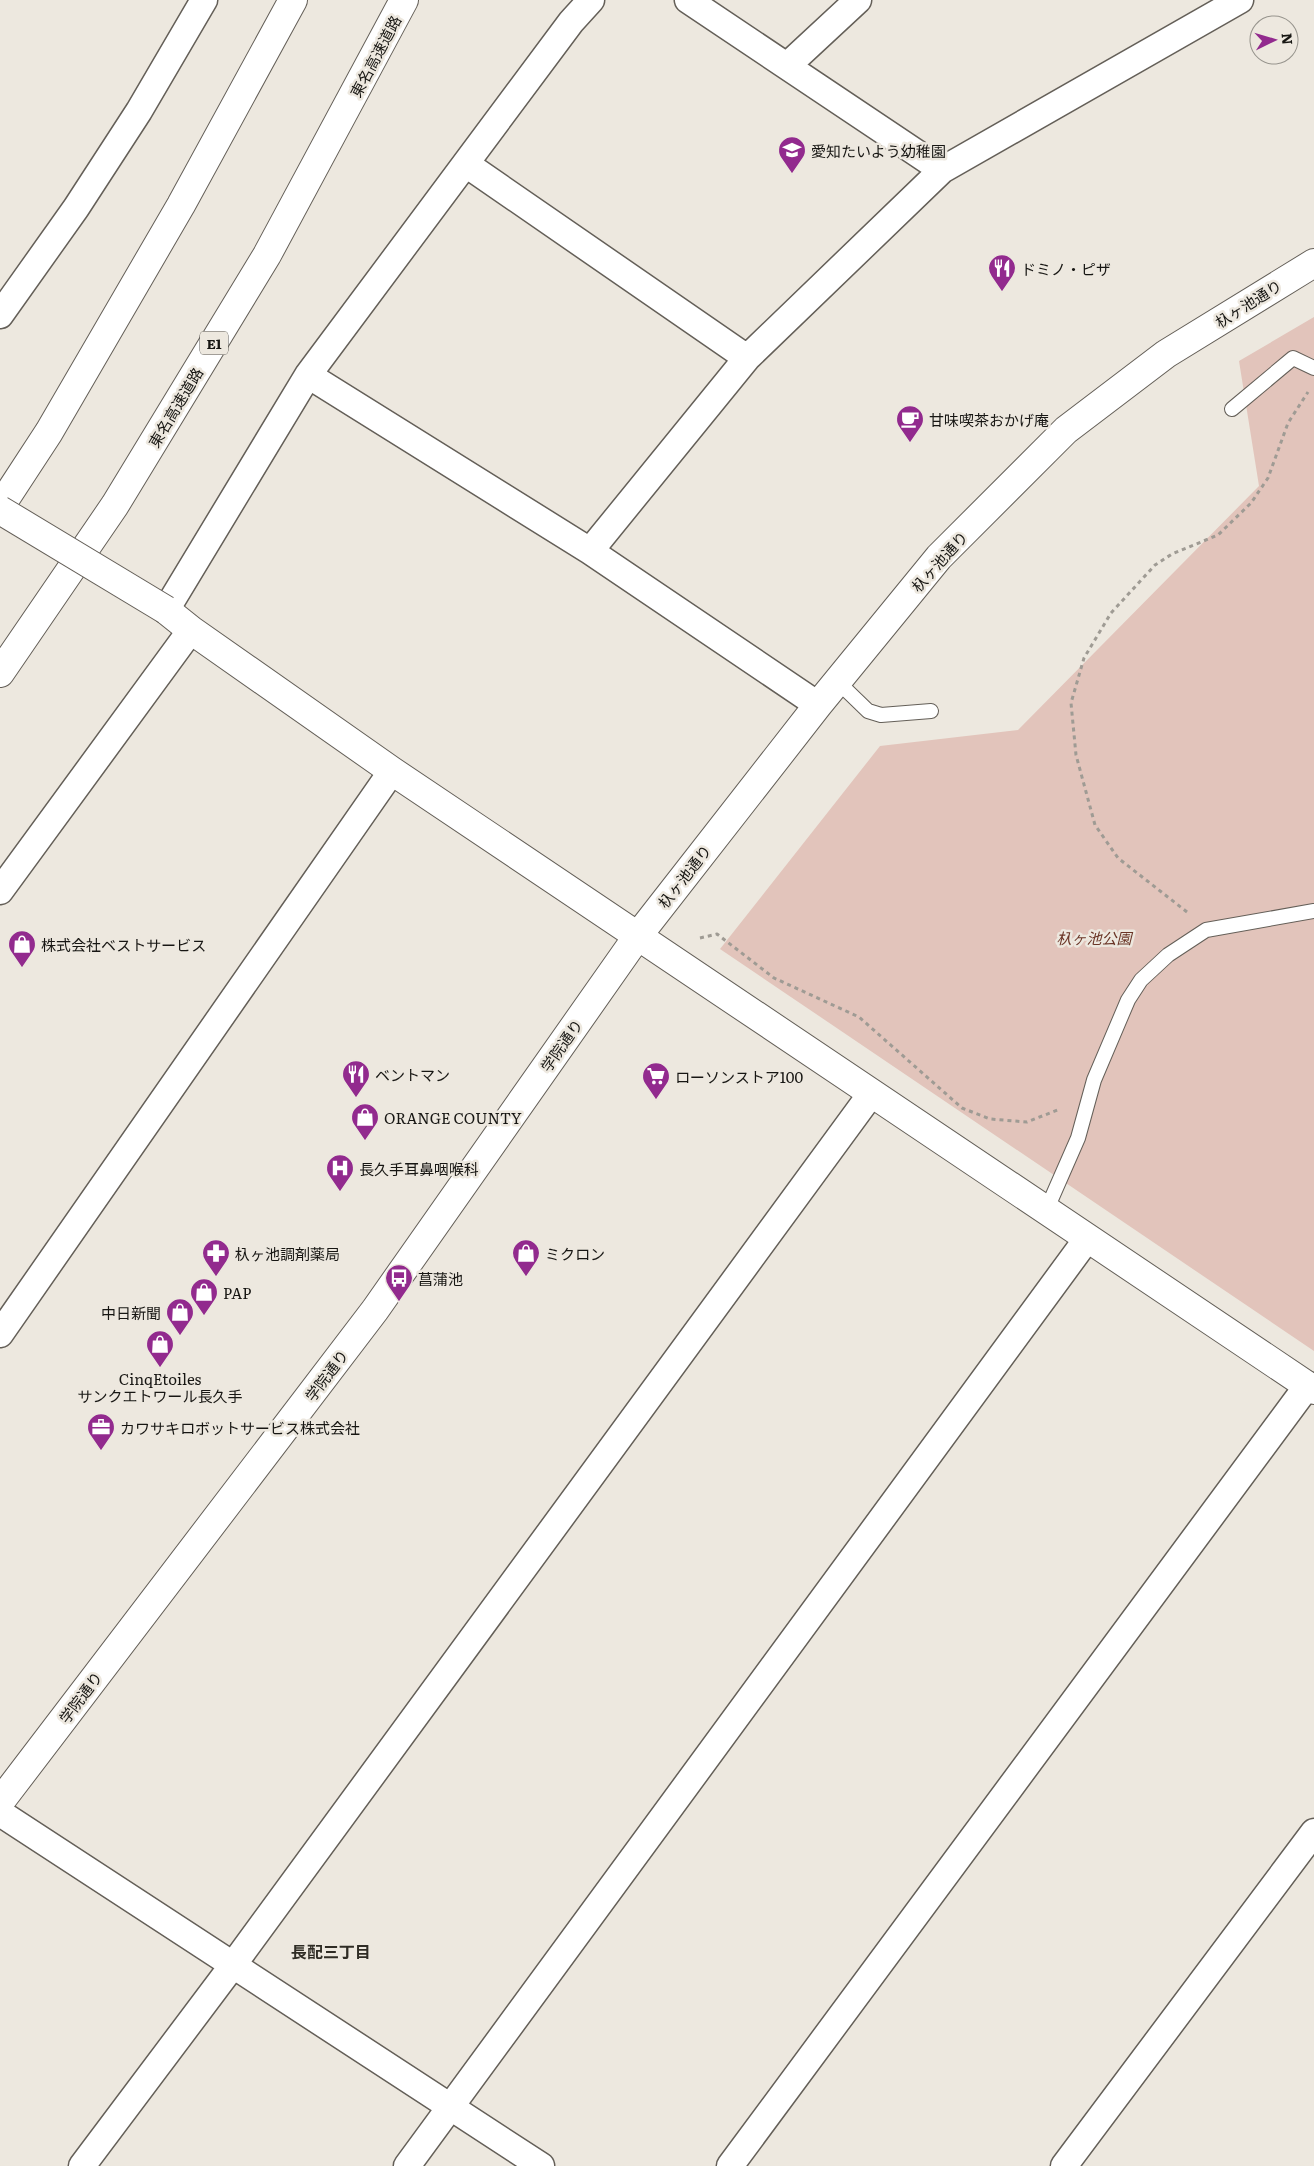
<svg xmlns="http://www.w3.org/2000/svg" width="1314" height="2166" font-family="Literata,'Noto Sans JP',serif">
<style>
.green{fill:#e2c4bb}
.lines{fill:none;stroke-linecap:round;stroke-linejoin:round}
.service-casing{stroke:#645f58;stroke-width:16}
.minor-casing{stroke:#645f58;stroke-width:29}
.tertiary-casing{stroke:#645f58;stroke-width:30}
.motorway-casing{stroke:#645f58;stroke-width:30}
.path{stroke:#9f9b94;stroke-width:3;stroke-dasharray:4 4;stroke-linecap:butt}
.service{stroke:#fff;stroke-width:14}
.minor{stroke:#fff;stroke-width:26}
.tertiary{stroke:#fff;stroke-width:28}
.motorway{stroke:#fff;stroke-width:28}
.tertiary-bridge-casing{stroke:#645f58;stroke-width:30;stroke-linecap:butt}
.tertiary-bridge{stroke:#fff;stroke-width:28}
.labels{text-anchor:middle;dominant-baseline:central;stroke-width:5;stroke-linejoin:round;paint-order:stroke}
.shield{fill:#ede8df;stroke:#575550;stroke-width:1}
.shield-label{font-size:14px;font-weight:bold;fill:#171613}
.street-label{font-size:15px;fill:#171613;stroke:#ede8df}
.poi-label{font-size:15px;fill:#171613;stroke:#ede8df;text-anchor:start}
.park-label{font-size:15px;font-style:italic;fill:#6a3526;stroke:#ede8df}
.neighbourhood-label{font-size:16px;font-weight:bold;fill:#2f2c25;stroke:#ede8df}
</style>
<rect width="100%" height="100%" fill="#ede8df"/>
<path class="green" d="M1314,317V1351L720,949L880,746L1018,730L1259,486L1239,361Z"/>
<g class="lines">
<g class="service-casing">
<path id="service" d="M1232,409L1293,358L1314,368
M837,681L868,711L881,715L931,711
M1046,1211L1078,1138L1094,1080L1128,1000L1141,980L1168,955L1206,930L1314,911"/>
</g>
<g class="minor-casing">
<path id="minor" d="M688,0L942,170
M788,65L858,0
M466,164L747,358
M0,315L76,208L139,111L204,0
M308,375L590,551L818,705
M590,551L747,358L942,170L1240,0
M166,610L308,375L571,22L591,0
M0,891L191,630
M0,1334L392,771
M0,1813L541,2166
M82,2166L233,1965L871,1094
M407,2166L1087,1239
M730,2166L1308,1385
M1064,2166L1314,1832"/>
</g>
<g class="tertiary-casing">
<path id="tertiary" d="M166,610L191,630L392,771L1314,1390
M0,1802L375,1310L637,937L818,705L939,557L1066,430L1166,354L1314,263"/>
</g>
<g class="motorway-casing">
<path id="motorway" d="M0,507L49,432L181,205L293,0
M0,673L115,505L267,255L404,0"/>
</g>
<path class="path" d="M1187,912L1118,858L1095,825L1076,755L1071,703L1084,658L1111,613L1155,565L1172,554L1218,535L1251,503L1268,478L1288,423L1308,392
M700,938L717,934L774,978L859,1017L962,1108L990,1119L1027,1122L1060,1109"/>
<use href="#service" class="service"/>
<use href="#minor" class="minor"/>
<use href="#tertiary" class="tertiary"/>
<use href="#motorway" class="motorway"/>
<g class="tertiary-bridge-casing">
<path id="tertiary-bridge" d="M0,510L166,610"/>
</g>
<use href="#tertiary-bridge" class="tertiary-bridge"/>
</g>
<defs>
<g id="school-pin" transform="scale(1.4375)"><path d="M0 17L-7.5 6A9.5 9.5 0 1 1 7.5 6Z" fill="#922a8e" stroke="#ede8df"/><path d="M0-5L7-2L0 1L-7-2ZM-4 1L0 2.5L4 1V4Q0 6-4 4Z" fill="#fff"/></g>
<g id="restaurant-pin" transform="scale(1.4375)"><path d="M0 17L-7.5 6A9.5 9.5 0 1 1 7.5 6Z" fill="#922a8e" stroke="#ede8df"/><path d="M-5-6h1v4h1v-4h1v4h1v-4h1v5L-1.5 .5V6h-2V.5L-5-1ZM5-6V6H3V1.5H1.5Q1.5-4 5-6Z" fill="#fff"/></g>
<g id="cafe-pin" transform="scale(1.4375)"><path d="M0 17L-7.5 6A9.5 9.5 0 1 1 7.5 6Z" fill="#922a8e" stroke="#ede8df"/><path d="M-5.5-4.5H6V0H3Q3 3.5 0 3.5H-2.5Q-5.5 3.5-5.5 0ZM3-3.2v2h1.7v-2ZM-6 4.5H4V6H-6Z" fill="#fff"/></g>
<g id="shop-pin" transform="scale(1.4375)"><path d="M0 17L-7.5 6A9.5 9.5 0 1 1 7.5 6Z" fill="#922a8e" stroke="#ede8df"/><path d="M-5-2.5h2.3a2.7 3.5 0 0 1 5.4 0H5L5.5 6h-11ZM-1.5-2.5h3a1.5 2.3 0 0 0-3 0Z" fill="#fff"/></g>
<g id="supermarket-pin" transform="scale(1.4375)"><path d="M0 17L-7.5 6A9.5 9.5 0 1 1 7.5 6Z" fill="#922a8e" stroke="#ede8df"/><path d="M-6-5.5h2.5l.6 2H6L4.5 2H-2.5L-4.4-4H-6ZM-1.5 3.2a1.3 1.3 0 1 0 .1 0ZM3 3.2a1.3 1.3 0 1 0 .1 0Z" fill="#fff"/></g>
<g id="hospital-pin" transform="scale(1.4375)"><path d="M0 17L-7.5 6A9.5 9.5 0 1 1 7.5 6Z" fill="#922a8e" stroke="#ede8df"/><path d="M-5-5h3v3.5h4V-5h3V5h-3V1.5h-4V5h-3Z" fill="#fff"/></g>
<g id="pharmacy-pin" transform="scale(1.4375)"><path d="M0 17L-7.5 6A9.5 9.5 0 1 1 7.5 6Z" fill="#922a8e" stroke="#ede8df"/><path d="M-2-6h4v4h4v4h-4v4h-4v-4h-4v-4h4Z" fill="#fff"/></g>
<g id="bus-pin" transform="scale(1.4375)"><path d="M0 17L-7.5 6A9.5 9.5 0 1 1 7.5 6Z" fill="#922a8e" stroke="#ede8df"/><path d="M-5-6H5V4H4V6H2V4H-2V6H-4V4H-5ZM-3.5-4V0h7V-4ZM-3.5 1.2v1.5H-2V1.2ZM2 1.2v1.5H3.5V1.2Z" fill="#fff"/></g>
<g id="office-pin" transform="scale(1.4375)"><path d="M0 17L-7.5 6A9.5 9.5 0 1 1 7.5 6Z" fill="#922a8e" stroke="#ede8df"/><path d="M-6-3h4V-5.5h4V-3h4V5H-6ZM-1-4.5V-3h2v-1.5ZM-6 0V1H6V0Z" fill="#fff"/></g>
</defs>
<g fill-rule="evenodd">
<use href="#school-pin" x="792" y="150"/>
<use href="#restaurant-pin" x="1002" y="268"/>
<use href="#cafe-pin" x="910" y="419"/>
<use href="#shop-pin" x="22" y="944"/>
<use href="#restaurant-pin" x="356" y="1074"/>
<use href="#supermarket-pin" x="656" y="1076"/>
<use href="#shop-pin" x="365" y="1117"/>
<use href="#hospital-pin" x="340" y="1168"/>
<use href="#pharmacy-pin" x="216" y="1253"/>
<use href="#shop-pin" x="526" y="1253"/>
<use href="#bus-pin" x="399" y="1278"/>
<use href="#shop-pin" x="204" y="1292"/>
<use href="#shop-pin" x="180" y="1312"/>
<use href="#shop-pin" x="160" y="1344"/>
<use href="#office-pin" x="101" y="1427"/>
</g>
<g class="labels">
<rect class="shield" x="200" y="331.5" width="28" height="23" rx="4"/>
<g class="shield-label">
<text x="214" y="343">E1</text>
</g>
<g class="street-label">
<text transform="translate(375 56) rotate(-62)">東名高速道路</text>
<text transform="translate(1248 303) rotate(-32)">杁ヶ池通り</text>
<text transform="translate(175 407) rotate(-59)">東名高速道路</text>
<text transform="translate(939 561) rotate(-48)">杁ヶ池通り</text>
<text transform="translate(684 876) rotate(-52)">杁ヶ池通り</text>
<text transform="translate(561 1045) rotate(-55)">学院通り</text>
<text transform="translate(326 1375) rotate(-53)">学院通り</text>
<text transform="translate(80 1697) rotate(-53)">学院通り</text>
</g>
<g class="poi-label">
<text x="811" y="150">愛知たいよう幼稚園</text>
<text x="1021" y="268">ドミノ・ピザ</text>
<text x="929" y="419">甘味喫茶おかげ庵</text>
<text x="41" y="944">株式会社ベストサービス</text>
<text x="375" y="1074">ベントマン</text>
<text x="675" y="1076">ローソンストア100</text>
<text x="384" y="1117">ORANGE COUNTY</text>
<text x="359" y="1168">長久手耳鼻咽喉科</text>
<text x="235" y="1253">杁ヶ池調剤薬局</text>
<text x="545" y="1253">ミクロン</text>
<text x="418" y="1278">菖蒲池</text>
<text x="223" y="1292">PAP</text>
<text x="161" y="1312" text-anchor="end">中日新聞</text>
<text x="160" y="1378" text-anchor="middle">CinqEtoiles<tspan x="160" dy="17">サンクエトワール長久手</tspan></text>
<text x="120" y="1427">カワサキロボットサービス株式会社</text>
</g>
<g class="park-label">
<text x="1094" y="937">杁ヶ池公園</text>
</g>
<g class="neighbourhood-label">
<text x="331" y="1951">長配三丁目</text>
</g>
</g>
<g transform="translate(1274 40) rotate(85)"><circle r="24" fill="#ede8df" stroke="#97948d"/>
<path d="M0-4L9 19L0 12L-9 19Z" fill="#922a8e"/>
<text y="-8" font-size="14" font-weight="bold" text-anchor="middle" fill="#171613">N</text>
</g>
</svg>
